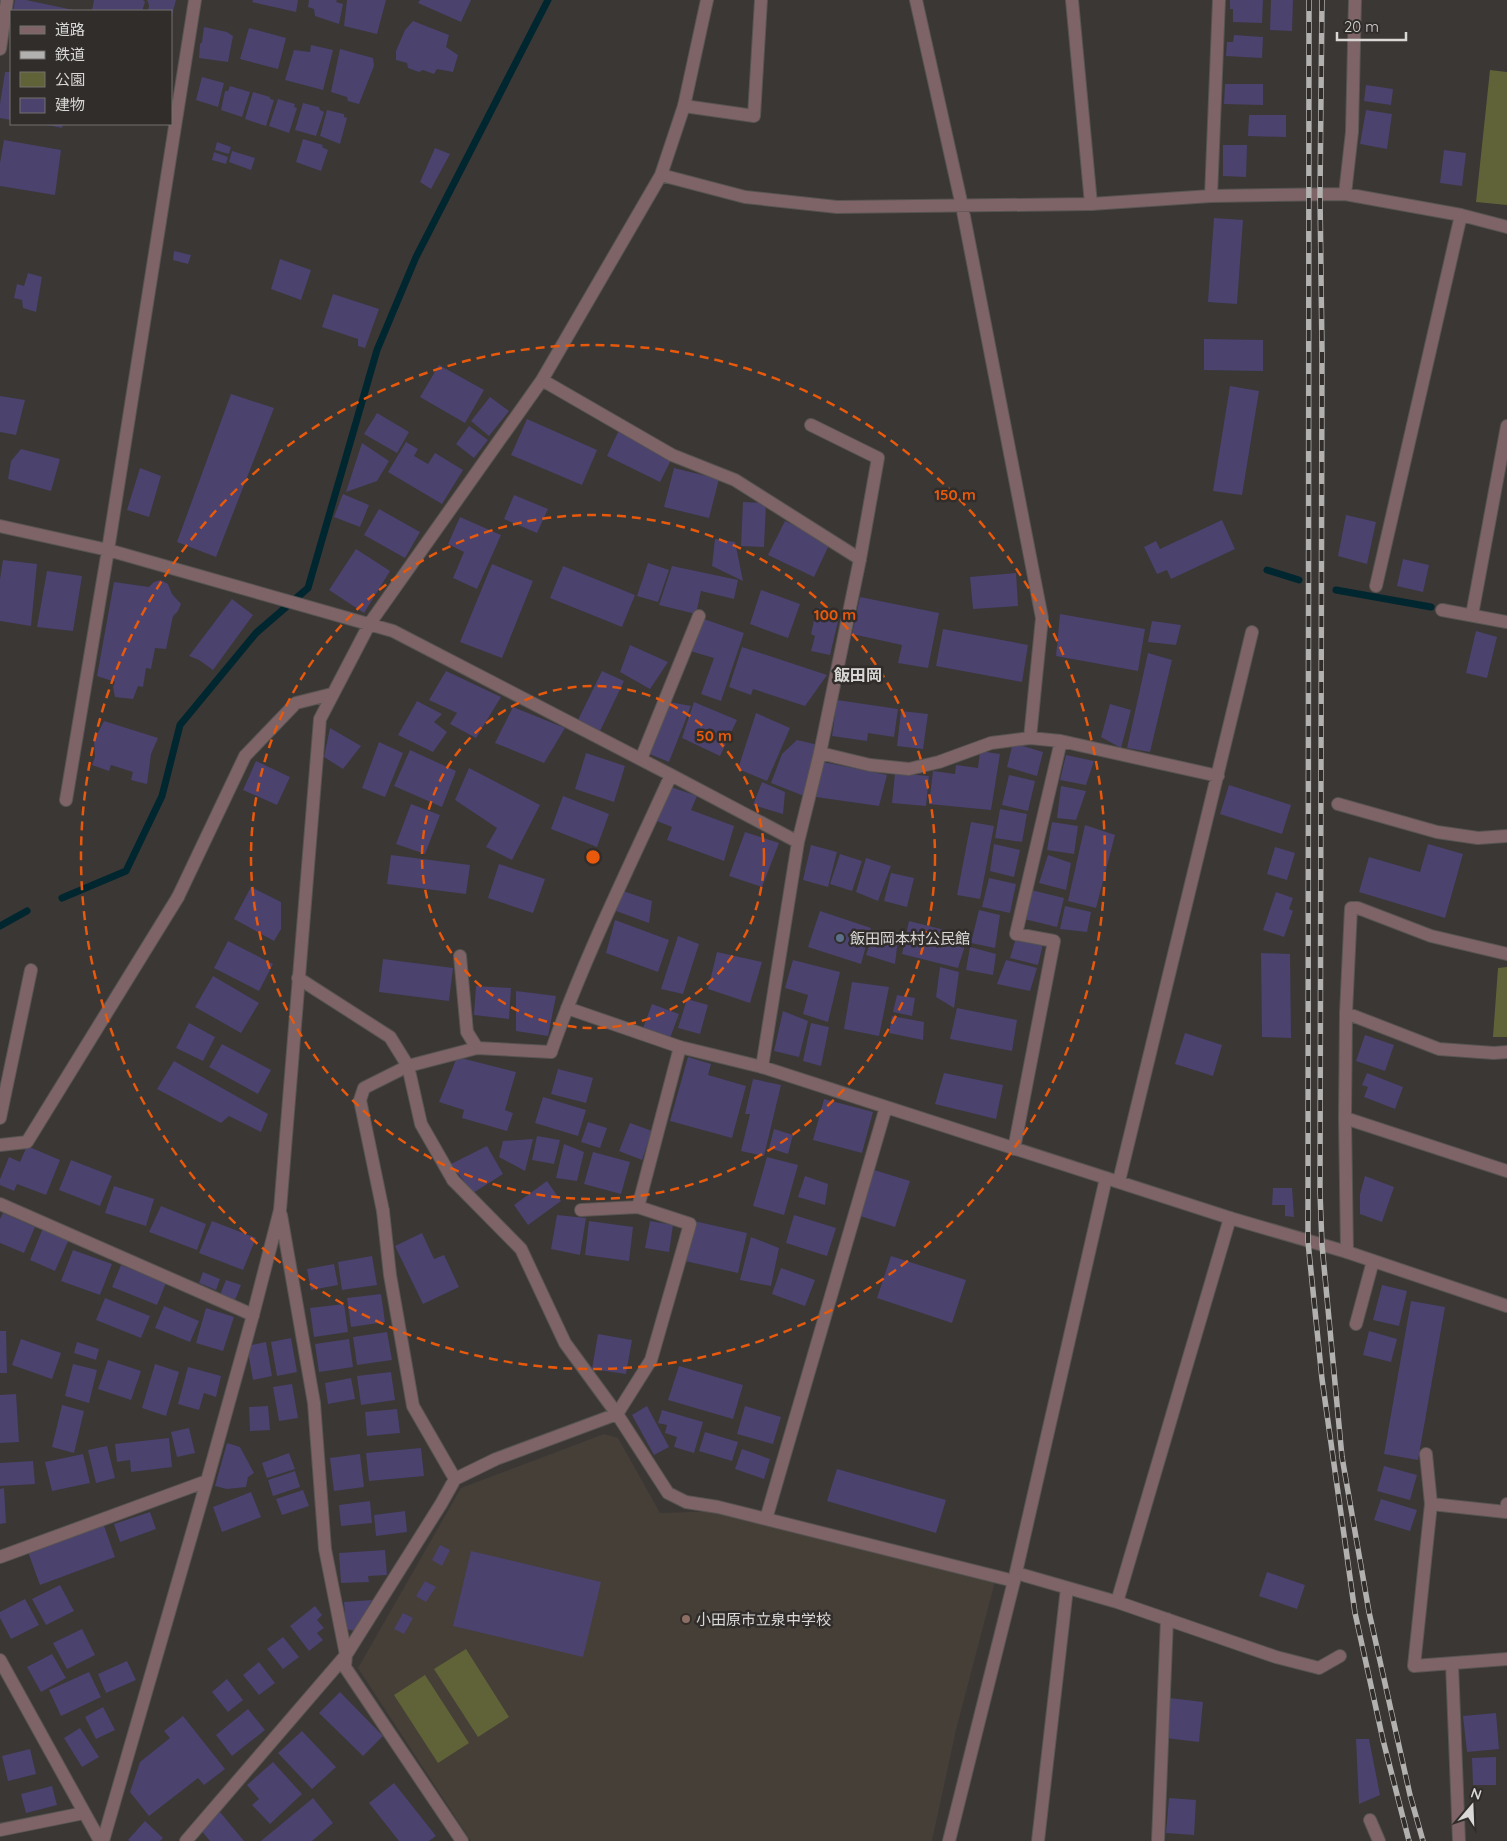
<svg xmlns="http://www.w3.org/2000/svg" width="1507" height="1841" font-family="Quicksand,'Noto Sans JP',sans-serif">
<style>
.built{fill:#463f38}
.green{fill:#606337}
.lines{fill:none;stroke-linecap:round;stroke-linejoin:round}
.stream{stroke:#00262f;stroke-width:7}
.building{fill:#4b426e}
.service-casing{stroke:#575452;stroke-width:14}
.minor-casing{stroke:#575452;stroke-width:14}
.tertiary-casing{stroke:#575452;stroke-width:14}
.service{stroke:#7e6467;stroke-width:12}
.minor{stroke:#7e6467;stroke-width:12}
.tertiary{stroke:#7e6467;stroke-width:12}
.rail-casing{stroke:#b2b1af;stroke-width:5.5}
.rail{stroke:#302d2b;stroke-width:4;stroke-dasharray:11;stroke-linecap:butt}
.ring{fill:none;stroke:#e8590c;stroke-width:2.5;stroke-dasharray:9 6}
.service-dot{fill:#5c6f8a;stroke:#302d2b;stroke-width:2}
.education-dot{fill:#8d6e63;stroke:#302d2b;stroke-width:2}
.labels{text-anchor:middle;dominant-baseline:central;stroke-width:5;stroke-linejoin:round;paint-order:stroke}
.poi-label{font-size:15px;fill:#d9d8d6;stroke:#302d2b;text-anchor:start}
.neighbourhood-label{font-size:16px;font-weight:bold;fill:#d9d8d6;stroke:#302d2b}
.centre{fill:#e8590c;stroke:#302d2b;stroke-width:2.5}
.ring-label{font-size:15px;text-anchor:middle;font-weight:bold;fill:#e8590c;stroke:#302d2b;stroke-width:5;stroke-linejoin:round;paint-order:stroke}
</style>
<rect width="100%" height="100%" fill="#3a3735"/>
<path class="built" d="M604,1434L618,1438L660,1513L722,1511L998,1570L956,1730L932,1841H471L358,1668L461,1488Z"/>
<path class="green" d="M1490,70L1507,72V205L1476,202Z
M1507,967V1037H1493L1498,968Z
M466,1649L509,1717L478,1737L434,1669Z
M425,1675L469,1743L438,1763L394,1695Z"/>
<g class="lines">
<path class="stream" d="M1267,570L1299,580
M1336,590L1431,607
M62,898L126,871L162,796L180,725L256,633L308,588L377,350L416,257L548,0
M0,926L27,911"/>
</g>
<path class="building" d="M15,0H26L78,11H13Z
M94,0H143L145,2L142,11H96L92,10Z
M147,0H176L172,15L171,11H148L149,5Z
M253,0H298L296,12L252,2Z
M309,0H337L336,2L343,4L339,24L315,16L314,9L308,7Z
M347,0H386L377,34L344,26Z
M420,0H471L461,22L418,3Z
M1230,0H1263L1262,23L1233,22V9H1230Z
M1271,0H1293L1292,31L1270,30Z
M413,21L449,35L446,47L458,55L453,72L437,69L434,74L423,70L419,72L408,68L407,63L396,60V51L405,30Z
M204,27L227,32L233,36L228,62L199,58L200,44L202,42Z
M249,28L286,38L278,69L240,59Z
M1234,35L1263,37L1262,58L1226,56L1227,42H1233Z
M311,45L333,50L323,90L285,80L294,50L310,52Z
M340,49L373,58L374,66L359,104L348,101L347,97L331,92Z
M5,72H11V120L0,118V104Z
M202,77L224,83L218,107L196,100Z
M1225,84H1263V105L1224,104Z
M1366,85L1393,89L1391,105L1364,101Z
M230,86L250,92L242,117L221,110L225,91H228Z
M253,92L270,97V99L274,100L266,126L245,119Z
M278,99L295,104L294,107L297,108L289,133L269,126Z
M303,103L319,107L320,110L324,112L316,136L295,130Z
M327,110L344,114V117L347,118L340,144L320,136Z
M1366,110L1392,114L1387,149L1360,144Z
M1249,115H1286V137L1248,136Z
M43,124H63L62,128Z
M303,139L323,145L322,147L328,150L321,171L296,162Z
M4,140L61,150L55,195L0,186V163Z
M217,142L231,147L229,154L215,150Z
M1223,145H1247L1246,177L1223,176Z
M435,148L450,154L431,189L420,182Z
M1444,150L1466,153L1462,186L1440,183Z
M232,151L255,158L251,170L229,162Z
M214,152L228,157L226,164L212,160Z
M1214,218L1243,220L1237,304L1208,302Z
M174,251L191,255L188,264L173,260Z
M280,259L311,270L301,300L271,289Z
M28,273L42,277L36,312L23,308L22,300L14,298L17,284L24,286Z
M333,294L379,309L365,348L358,346V339L322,327Z
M1204,339L1263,340V371L1204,370Z
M439,365L484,390L465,423L420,397Z
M1230,386L1259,391L1242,495L1213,491Z
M231,394L274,408L216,557L177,542Z
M0,396L25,400L16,435L0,432Z
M490,397L509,411L489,436L471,421Z
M377,413L409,432L397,453L364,434Z
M527,419L597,450L582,485L511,455Z
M469,426L488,440L474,458L456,444Z
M618,432L672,458L660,482L607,456Z
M406,442L418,449L414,456L428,464L435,453L463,470L442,504L388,472Z
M362,443L389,461L377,481L346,492Z
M21,449L60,459L51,491L8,479L11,461Z
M140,468L161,476L149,517L127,510Z
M674,468L719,479L709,518L664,507Z
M343,494L369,505L360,527L334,517Z
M514,495L548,509L537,533L504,519Z
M743,502L766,503L764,547L741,546Z
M379,509L420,532L405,558L364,535Z
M1346,515L1376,522L1367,564L1338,556Z
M460,517L501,535L477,589L453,578L464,552L448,544Z
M1222,520L1235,549L1171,579L1167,570L1157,574L1144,547L1156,541L1160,549Z
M785,521L830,543L814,577L768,555Z
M715,539L735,542L743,581L712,566Z
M356,549L390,571L364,613L329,590Z
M1403,559L1429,565L1423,592L1397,586Z
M3,560L37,564L31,626L0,621V579Z
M648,563L669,570L658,602L637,596Z
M492,564L533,581L502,658L460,642Z
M563,566L635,595L622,627L550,598Z
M672,566L738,580L734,599L701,591L696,614L659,605Z
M47,571L82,576L73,631L37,627Z
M1016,573L1018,606L973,609L970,577Z
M161,580L168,584L172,594L181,604L178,611L173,616L166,649L155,648L151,669L146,668L143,687L138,686L133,699L115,697L113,687L115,682L97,676L114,582L149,587L154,582Z
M761,590L800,604L788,638L750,624Z
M860,597L939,613L928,668L898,663L902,645L852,634Z
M232,599L253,615L213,670L199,660L189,656Z
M817,607L840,613L830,655L811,651L815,636L811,634Z
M1060,614L1145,629L1138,671L1056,656Z
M701,618L744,633L721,701L701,694L714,658L690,651Z
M1152,621L1181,625L1176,645L1148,642Z
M943,629L1028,645L1022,682L936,666Z
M1476,631L1497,637L1487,678L1466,673Z
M630,645L668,662L650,689L620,672Z
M742,647L827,675L805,706L753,689L751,695L729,687Z
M1148,653L1172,660L1150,752L1127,748Z
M446,671L501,697L476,738L450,724L457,713L429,700Z
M602,671L624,681L600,731L578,720Z
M837,700L898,709L894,737L868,733L867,741L832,736Z
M417,701L442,714L434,722L447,732L433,752L398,735Z
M669,702L691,706L669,762L647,753Z
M694,702L737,720L720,756L682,738Z
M1110,704L1131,710L1121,748L1101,737Z
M513,707L565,728L544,763L495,743Z
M901,711L928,714L923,749L897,746Z
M756,713L790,728L767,781L738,769Z
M104,721L158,738L151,754L147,784L131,780L133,772L111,765L109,771L92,765L95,757L94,740Z
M330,728L361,746L343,769L324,757Z
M797,740L818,745L804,796L771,783L782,754Z
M379,742L403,753L385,797L362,788Z
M1013,743L1043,752L1037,776L1007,767Z
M410,750L456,771L442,807L394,786Z
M980,751L1000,754L991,810L929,804L933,771L955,774L956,765L978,768Z
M586,753L625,766L614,802L575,789Z
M1066,755L1094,761L1086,785L1060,780Z
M256,761L290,777L277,805L243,790Z
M823,762L887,775L879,806L816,797Z
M469,768L540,805L512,860L486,847L497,828L455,800Z
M895,773L929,776L926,806L892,803Z
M1009,775L1035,781L1028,811L1002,805Z
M762,782L785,792L783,814L753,805Z
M1229,785L1291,805L1282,834L1220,814Z
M1061,786L1086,791L1076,820L1057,818Z
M671,787L697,796L691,810L734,826L724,861L667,840L672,827L657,821Z
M563,796L609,814L597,847L551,829Z
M411,804L440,815L425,854L396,844Z
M1000,809L1027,814L1022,842L995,838Z
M971,822L994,826L980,899L957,895Z
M1052,822L1078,826L1074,854L1047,850Z
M1085,825L1115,835L1096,908L1068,901Z
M745,832L779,843L762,887L729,876Z
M994,844L1020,850L1014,877L990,871Z
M1428,844L1463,854L1445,918L1359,892L1369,857L1420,872Z
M811,845L837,852L828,887L803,880Z
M1275,847L1295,853L1287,880L1267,874Z
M840,854L862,861L852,891L830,884Z
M391,855L470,865L466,894L387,884Z
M1048,855L1071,863L1066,890L1039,883Z
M866,858L891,866L878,901L856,892Z
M499,864L545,879L533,913L488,898Z
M891,873L914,878L907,907L884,901Z
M989,878L1016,884L1010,913L982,907Z
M251,887L281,902V929L274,941L234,919Z
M1031,890L1064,898L1057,927L1024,919Z
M623,891L652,901L649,923L616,911Z
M1276,892L1293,898L1289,909L1293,911L1284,937L1263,930Z
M1065,906L1091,912L1087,932L1060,929Z
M979,910L1000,915L995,948L971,943Z
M820,911L871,928L861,964L808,947Z
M615,920L669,940L658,972L606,953Z
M909,921L968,936L958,968L902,954Z
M874,931L898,939L895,964L866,955Z
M678,936L699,944L683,994L661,989Z
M1016,938L1043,944L1038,965L1010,958Z
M228,941L273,964L259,991L214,968Z
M970,947L996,954L993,975L966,970Z
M717,952L762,962L750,1003L708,989Z
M1261,953L1290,954L1291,1038L1262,1037Z
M383,959L453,968L449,1001L379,992Z
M793,960L840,972L828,1022L803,1014L808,995L785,988Z
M1006,960L1037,968L1030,991L997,984Z
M940,967L959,972L954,1008L936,997Z
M213,976L259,1003L241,1033L195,1007Z
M852,982L889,987L879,1036L844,1029Z
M476,986L511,988L509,1019L474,1015Z
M516,991L556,996L548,1036L516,1031Z
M897,995L915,998L912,1016L893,1012Z
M687,999L708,1005L700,1034L678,1028Z
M652,1004L679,1014L670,1038L643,1028Z
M957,1008L1017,1020L1012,1051L950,1039Z
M783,1011L808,1021L799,1057L774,1051Z
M892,1016L924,1022L923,1040L889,1033Z
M189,1023L215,1037L203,1061L176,1048Z
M811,1023L829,1027L821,1066L803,1061Z
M1185,1033L1222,1045L1213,1076L1175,1064Z
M1365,1035L1394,1045L1385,1071L1356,1061Z
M222,1044L271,1070L258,1094L209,1067Z
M457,1057L516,1072L505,1110L513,1113L507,1131L462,1118L464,1110L439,1102Z
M688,1057L711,1064L708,1075L746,1086L732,1138L670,1121Z
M174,1061L268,1114L261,1132L229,1116L221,1123L157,1089Z
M558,1069L593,1078L586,1103L551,1094Z
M944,1073L1003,1085L996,1119L935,1104Z
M1367,1073L1403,1087L1395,1109L1364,1097L1368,1087L1362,1085Z
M753,1079L781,1085L764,1156L741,1151L750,1114H745Z
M543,1097L586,1110L578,1136L535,1123Z
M824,1099L873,1112L862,1153L813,1140Z
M588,1122L607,1128L600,1148L581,1142Z
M630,1123L652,1131L642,1160L619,1151Z
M774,1129L793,1135L788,1154L769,1148Z
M537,1136L560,1140L554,1164L532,1160Z
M533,1139L525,1171L499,1157L503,1141Z
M564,1144L584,1152L577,1181L556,1178Z
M27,1146L60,1160L46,1195L17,1184L14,1191L0,1185V1179L9,1157L20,1162Z
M487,1146L503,1174L473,1193L451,1164Z
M593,1152L630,1162L621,1194L584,1184Z
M767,1157L798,1165L784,1215L753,1206Z
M71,1160L112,1176L100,1206L59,1190Z
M874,1170L910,1181L895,1227L860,1216Z
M805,1176L828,1184L825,1205L798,1197Z
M1365,1176L1394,1187L1382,1222L1360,1214V1194Z
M547,1181L561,1201L528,1225L514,1205Z
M114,1186L154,1199L146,1226L105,1213Z
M1273,1188H1292L1294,1217L1285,1216V1205H1272Z
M161,1206L206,1224L197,1250L149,1232Z
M3,1213L35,1227L24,1253L0,1243V1219Z
M557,1215L586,1218L580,1255L551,1249Z
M794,1215L836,1228L827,1256L786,1243Z
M212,1221L256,1238L243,1270L199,1253Z
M589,1221L633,1227L629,1261L585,1255Z
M650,1221L673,1225L669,1252L645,1248Z
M694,1221L747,1233L738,1273L685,1261Z
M43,1228L69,1239L55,1271L30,1260Z
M422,1233L434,1259L444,1255L459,1287L423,1304L395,1246Z
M751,1237L779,1248L771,1286L740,1280Z
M73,1250L112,1264L100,1295L61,1281Z
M372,1256L377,1285L342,1290L338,1262Z
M891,1256L966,1280L952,1323L877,1298Z
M334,1264L338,1285L311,1290L307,1269Z
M121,1265L166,1283L157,1305L112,1287Z
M781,1268L815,1280L805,1306L772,1294Z
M203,1272L220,1279L216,1290L199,1283Z
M226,1280L241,1285L235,1300L220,1295Z
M1382,1285L1407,1291L1399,1326L1373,1320Z
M381,1294L385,1322L351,1327L347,1298Z
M105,1298L150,1316L141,1338L96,1320Z
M1411,1301L1445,1307L1418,1460L1384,1454Z
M344,1304L348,1332L314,1337L310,1308Z
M164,1306L199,1321L190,1342L155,1328Z
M206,1308L234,1317L223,1351L196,1343Z
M0,1331H6L7,1373H0Z
M1369,1331L1397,1339L1391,1362L1363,1355Z
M387,1332L392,1360L357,1365L353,1337Z
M598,1334L632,1340L626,1374L592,1369Z
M291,1338L297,1372L277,1376L271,1342Z
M21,1339L61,1353L52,1379L12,1365Z
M349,1339L353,1367L319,1372L315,1344Z
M77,1342L99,1349L96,1360L74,1353Z
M266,1342L272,1376L253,1380L247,1346Z
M108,1360L141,1371L131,1400L98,1389Z
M73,1364L97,1370L89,1403L65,1396Z
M155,1364L179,1372L166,1416L142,1408Z
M679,1366L743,1385L733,1419L668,1400Z
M188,1367L221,1376L216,1397L204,1393L199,1410L178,1404Z
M391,1372L395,1400L361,1405L357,1376Z
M351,1378L355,1399L328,1404L325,1383Z
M292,1384L298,1418L279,1421L273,1387Z
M16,1394L19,1442L0,1443V1395Z
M62,1405L84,1411L74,1453L52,1447Z
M268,1406L270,1430L250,1431L249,1407Z
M647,1406L669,1447L654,1455L632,1415Z
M745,1406L781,1417L773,1444L737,1434Z
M397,1409L400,1433L367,1436L365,1412Z
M662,1410L703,1422L694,1453L674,1447L677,1437L665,1433L667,1425L658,1423Z
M189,1428L195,1453L177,1457L171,1432Z
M705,1432L738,1442L732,1461L699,1451Z
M169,1438L172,1467L131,1472L130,1460L117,1462L115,1444Z
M227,1443L240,1447L254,1473L248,1477L246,1487L227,1489L215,1486Z
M107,1446L115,1478L96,1483L88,1450Z
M421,1448L424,1476L369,1481L366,1453Z
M742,1449L770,1459L764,1479L735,1469Z
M289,1453L295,1469L267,1478L262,1463Z
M83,1454L90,1483L52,1491L45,1462Z
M360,1454L364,1487L334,1491L330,1458Z
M33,1461L35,1484L0,1486V1463Z
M1384,1466L1417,1475L1410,1500L1377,1491Z
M837,1469L946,1500L936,1533L827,1501Z
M295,1471L300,1487L273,1496L268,1480Z
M4,1488L6,1523L0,1524V1489Z
M303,1490L309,1506L282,1515L276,1499Z
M251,1492L261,1517L222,1532L213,1507Z
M1381,1499L1417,1510L1410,1531L1374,1520Z
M370,1501L372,1523L341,1526L339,1505Z
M405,1511L407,1532L376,1536L374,1515Z
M150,1512L156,1529L120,1542L114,1524Z
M103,1523L115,1557L40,1585L28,1552Z
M440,1545L450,1550L442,1566L432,1560Z
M385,1550L387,1575L368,1576L369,1582L341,1583L339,1553Z
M471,1551L601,1582L583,1657L453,1626Z
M1267,1572L1305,1585L1297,1609L1259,1596Z
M425,1581L436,1587L426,1602L416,1596Z
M60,1585L74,1611L46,1625L32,1599Z
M25,1599L39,1625L11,1639L0,1618V1612Z
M372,1600L355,1631L346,1629L344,1602Z
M315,1606L322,1615L317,1620L324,1628L317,1633L323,1640L309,1651L290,1626Z
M403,1613L413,1618L404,1634L394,1629Z
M82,1629L95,1655L67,1669L53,1643Z
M283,1637L299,1657L283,1669L267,1649Z
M52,1654L66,1678L41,1692L27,1667Z
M127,1661L136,1680L106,1693L98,1674Z
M259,1662L275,1683L259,1695L243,1675Z
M89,1672L101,1697L61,1716L49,1690Z
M227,1679L243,1700L228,1712L212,1692Z
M340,1692L383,1736L363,1756L319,1713Z
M1170,1698L1203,1702L1199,1742L1166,1738Z
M103,1707L115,1730L96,1739L85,1717Z
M248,1709L265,1730L232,1756L216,1735Z
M1496,1713L1499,1749L1467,1752L1463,1716Z
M183,1716L225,1769L204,1785L198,1778L149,1816L130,1792L140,1762L170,1738L164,1731Z
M80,1728L99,1757L82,1767L64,1738Z
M302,1731L336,1767L312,1789L278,1753Z
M1356,1739H1369L1380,1795L1359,1804Z
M30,1749L36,1774L8,1781L2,1756Z
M1496,1757V1785H1473L1472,1758Z
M273,1762L302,1794L270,1824L252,1805L259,1799L247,1785Z
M394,1783L436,1836L429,1841H399L369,1803Z
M52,1786L57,1805L26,1813L21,1794Z
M313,1798L333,1823L312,1841H261Z
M1169,1798L1196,1800L1194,1835L1166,1833Z
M220,1812L244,1841H210L200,1829Z
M145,1821L163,1838L160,1841H130L128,1840Z"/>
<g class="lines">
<g class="service-casing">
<path id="service" d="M1072,0L1091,204
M684,106L754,116L761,0
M1211,196L1219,0
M811,425L878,458L860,559L820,753
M1472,615L1507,426
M641,759L699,616
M460,956L467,1032L477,1048L551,1052
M298,978L390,1037L408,1066L421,1124L453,1180
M0,1118L31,970
M1345,1118L1347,1252
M0,1145L27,1142L178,897
M0,1204L253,1315
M638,1207L680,1047L762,1067
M581,1210L638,1207L690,1224L651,1360L617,1414
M383,1211L360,1100L364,1088L408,1066L477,1048
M1356,1324L1373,1261
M1426,1454L1431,1504L1414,1666L1507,1659
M1431,1504L1506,1512L1507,1504
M1016,1573L1117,1602L1276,1657L1319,1668L1340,1656
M1117,1602L1230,1218
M1452,1664L1459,1841
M1370,1820L1379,1841
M0,1830L84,1813
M1038,1841L1067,1588
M1158,1841L1167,1619"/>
</g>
<g class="minor-casing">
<path id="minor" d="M916,0L962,206L1042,618L1030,738
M0,49L7,0
M661,175L745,197L837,207L1091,204L1211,196L1345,194L1461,215L1507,227
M1345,194L1352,132L1355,0
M542,380L672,455L735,480L860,559
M0,526L108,550L393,631L671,775L798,842L762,1067L1230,1218L1347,1252L1507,1306
M1376,586L1461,215
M1442,610L1507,622
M66,800L108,550L195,0
M1338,804L1437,832L1478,838L1507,836
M798,842L820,753L870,765L909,769L939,762L991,743L1030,738L1061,741L1218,776
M178,897L245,756L296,703L332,694
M1507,954L1431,936L1358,908H1351L1346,1013L1345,1118L1507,1171
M567,1008L680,1047
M1346,1013L1439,1049L1494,1053L1507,1052
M551,1052C584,957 630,866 671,775
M1014,1149L1054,941L1016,934L1061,741
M453,1180L521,1249L565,1343L617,1414L668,1493L686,1502L718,1507L1014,1581
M1119,1181L1252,632
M383,1211L390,1275L413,1406L455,1479
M281,1215L314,1403L325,1549L346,1655L345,1667L462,1841
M766,1519L886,1107
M0,1557L207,1481
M0,1660L100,1841
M103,1841L207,1481L253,1315L280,1210L320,719L370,623L542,380L661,175L684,106L707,0
M186,1841L346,1655L441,1504L455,1479L496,1459L617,1414"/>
</g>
<g class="tertiary-casing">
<path id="tertiary" d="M949,1841L1014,1581L1106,1178"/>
</g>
<use href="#service" class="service"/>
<use href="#minor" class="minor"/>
<use href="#tertiary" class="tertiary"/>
<g class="rail-casing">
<path id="rail" d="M1309,0L1308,1242L1322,1379L1355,1613L1383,1740L1409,1841
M1322,0L1320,195L1322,351L1320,1192L1322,1245L1342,1457L1369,1612L1410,1795L1423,1841"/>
</g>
<use href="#rail" class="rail"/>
</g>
<g class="ring">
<circle cx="593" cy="857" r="171"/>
<circle cx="593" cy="857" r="342"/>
<circle cx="593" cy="857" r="512"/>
</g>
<circle class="service-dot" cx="840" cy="938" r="5"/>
<circle class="education-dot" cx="686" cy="1619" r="5"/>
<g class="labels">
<g class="poi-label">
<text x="850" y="938">飯田岡本村公民館</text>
<text x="696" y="1619">小田原市立泉中学校</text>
</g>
<g class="neighbourhood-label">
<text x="858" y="675">飯田岡</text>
</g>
</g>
<circle cx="593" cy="857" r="8" class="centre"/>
<g class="ring-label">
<text x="955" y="500">150 m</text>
<text x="835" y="620">100 m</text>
<text x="714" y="741">50 m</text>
</g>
<rect x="10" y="10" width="162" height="115" fill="#302d2b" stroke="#74716f"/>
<rect x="20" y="26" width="25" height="8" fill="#7e6467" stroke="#74716f"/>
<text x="55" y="35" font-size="15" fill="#d9d8d6">道路</text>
<rect x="20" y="51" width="25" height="8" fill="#b2b1af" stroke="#74716f"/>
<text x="55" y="60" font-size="15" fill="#d9d8d6">鉄道</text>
<rect x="20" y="72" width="25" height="15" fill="#606337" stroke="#74716f"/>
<text x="55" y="85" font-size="15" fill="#d9d8d6">公園</text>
<rect x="20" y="98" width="25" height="15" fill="#4b426e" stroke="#74716f"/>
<text x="55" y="110" font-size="15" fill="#d9d8d6">建物</text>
<g transform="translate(1472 1806) rotate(19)" stroke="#302d2b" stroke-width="4" paint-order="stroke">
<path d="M0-4L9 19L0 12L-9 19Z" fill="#d9d8d6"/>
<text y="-8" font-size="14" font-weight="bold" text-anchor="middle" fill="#d9d8d6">N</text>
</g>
<path d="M1337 32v8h69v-8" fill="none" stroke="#d9d8d6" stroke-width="2.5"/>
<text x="1344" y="32" font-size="15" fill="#d9d8d6" stroke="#302d2b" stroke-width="4" paint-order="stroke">20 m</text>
</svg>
